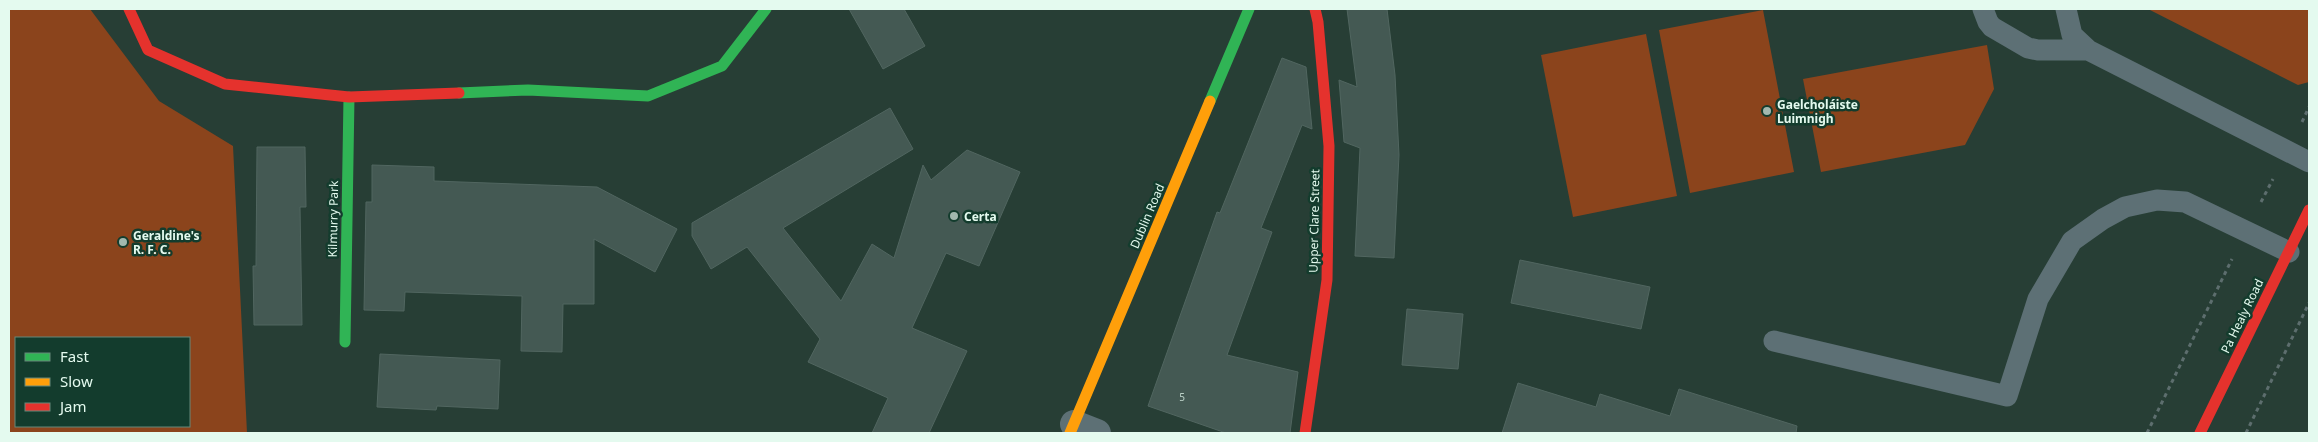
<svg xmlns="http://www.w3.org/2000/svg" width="2318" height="442" font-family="'Noto Sans',sans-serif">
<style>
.green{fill:#8b441c;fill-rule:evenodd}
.building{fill:#445953;stroke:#516660}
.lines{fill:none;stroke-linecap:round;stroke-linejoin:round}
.path{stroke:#5d6e6e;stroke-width:3;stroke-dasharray:4 4;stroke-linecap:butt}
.lane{stroke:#5d7075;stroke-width:21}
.street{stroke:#5d7075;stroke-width:28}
.fast{stroke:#30b455;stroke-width:11}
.slow{stroke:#ff9f0a;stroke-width:11}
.jam{stroke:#e5322d;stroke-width:11}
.poi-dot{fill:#a2b8ae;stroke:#133c2d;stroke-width:2}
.labels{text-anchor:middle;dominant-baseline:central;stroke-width:5;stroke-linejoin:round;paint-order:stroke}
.number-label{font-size:10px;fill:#bcd2c8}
.poi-label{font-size:12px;font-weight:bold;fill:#e4faef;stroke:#133c2d;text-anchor:start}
.street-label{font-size:12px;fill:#e4faef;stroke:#133c2d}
</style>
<rect width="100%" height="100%" fill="#273e35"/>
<path class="green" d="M9,9H90L159,101L233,146L247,433H9ZM189,338V426H16V338Z
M2148,9H2309V82L2298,85Z
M1763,10L1794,172L1690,193L1659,30Z
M1646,34L1677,196L1573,217L1541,55Z
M1987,45L1994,89L1965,145L1821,172L1803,79Z"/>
<path class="building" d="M849,9H904L925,46L883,69Z
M1347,9H1387L1395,75L1399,155L1394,258L1355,256L1360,148L1344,142L1339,80L1357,87Z
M1282,58L1306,67L1312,129L1302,125L1261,228L1272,232L1227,355L1298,372L1290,433H1226L1148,406L1217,212L1220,213Z
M890,108L913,149L783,228L841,301L872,244L894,258L923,165L931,180L967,150L1020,172L979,266L946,253L912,328L967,351L929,433H872L888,398L808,362L820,339L747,247L711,269L692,236V223Z
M257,147H305L306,207H300L302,325H254L253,266H256Z
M372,165L434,167V181L597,187L677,229L655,272L594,239V304H563L562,352L521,351L522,296L405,292L404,311L364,310L366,202H372Z
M1520,260L1650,287L1641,329L1511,303Z
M1407,309L1463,314L1458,369L1402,365Z
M380,354L500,360L498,409L437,406L436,410L377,407Z
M1518,383L1596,407L1600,394L1670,416L1679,389L1797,426L1796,433H1502Z"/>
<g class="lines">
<path class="path" d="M2302,122L2309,107
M2261,202L2273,179
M2147,433L2232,259
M2246,433L2309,303"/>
<path class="lane" d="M1983,9L1988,22L1992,27L2028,48L2038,50H2088
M2066,9L2072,35L2088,50L2309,162
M1774,341L2007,396L2038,299L2072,241L2103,219L2125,207L2157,200L2185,202L2289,252"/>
<path class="street" d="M1074,424L1097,433"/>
<path class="fast" d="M459,93L528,90L648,96L722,66L766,9
M1210,101L1249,9
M345,342L349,97"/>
<path class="slow" d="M1070,433L1210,101"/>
<path class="jam" d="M129,9L148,50L225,84L349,97L459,93
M1305,433L1327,280L1329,146L1318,22L1315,9
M2200,433L2309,210"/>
</g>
<g class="poi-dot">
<circle cx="1767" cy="111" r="5"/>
<circle cx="954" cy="216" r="5"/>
<circle cx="123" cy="242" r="5"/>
</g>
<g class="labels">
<g class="number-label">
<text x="1182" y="397">5</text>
</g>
<g class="poi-label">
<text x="1777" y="104">Gaelcholáiste<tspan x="1777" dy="14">Luimnigh</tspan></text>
<text x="964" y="216">Certa</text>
<text x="133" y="235">Geraldine's<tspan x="133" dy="14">R. F. C.</tspan></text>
</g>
<g class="street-label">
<text transform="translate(1147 216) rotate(-67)">Dublin Road</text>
<text transform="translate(333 219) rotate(-89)">Kilmurry Park</text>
<text transform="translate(1314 221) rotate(-89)">Upper Clare Street</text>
<text transform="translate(2242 316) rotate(-64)">Pa Healy Road</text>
</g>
</g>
<rect width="2318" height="442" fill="none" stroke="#e4faef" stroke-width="20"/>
<rect x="15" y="337" width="175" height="90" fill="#133c2d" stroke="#67887b"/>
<rect x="25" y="353" width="25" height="8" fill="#30b455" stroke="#67887b"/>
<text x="60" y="362" font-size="15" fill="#e4faef">Fast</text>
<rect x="25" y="378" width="25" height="8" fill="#ff9f0a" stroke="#67887b"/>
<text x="60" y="387" font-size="15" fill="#e4faef">Slow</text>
<rect x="25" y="403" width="25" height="8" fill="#e5322d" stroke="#67887b"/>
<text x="60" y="412" font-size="15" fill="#e4faef">Jam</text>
</svg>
